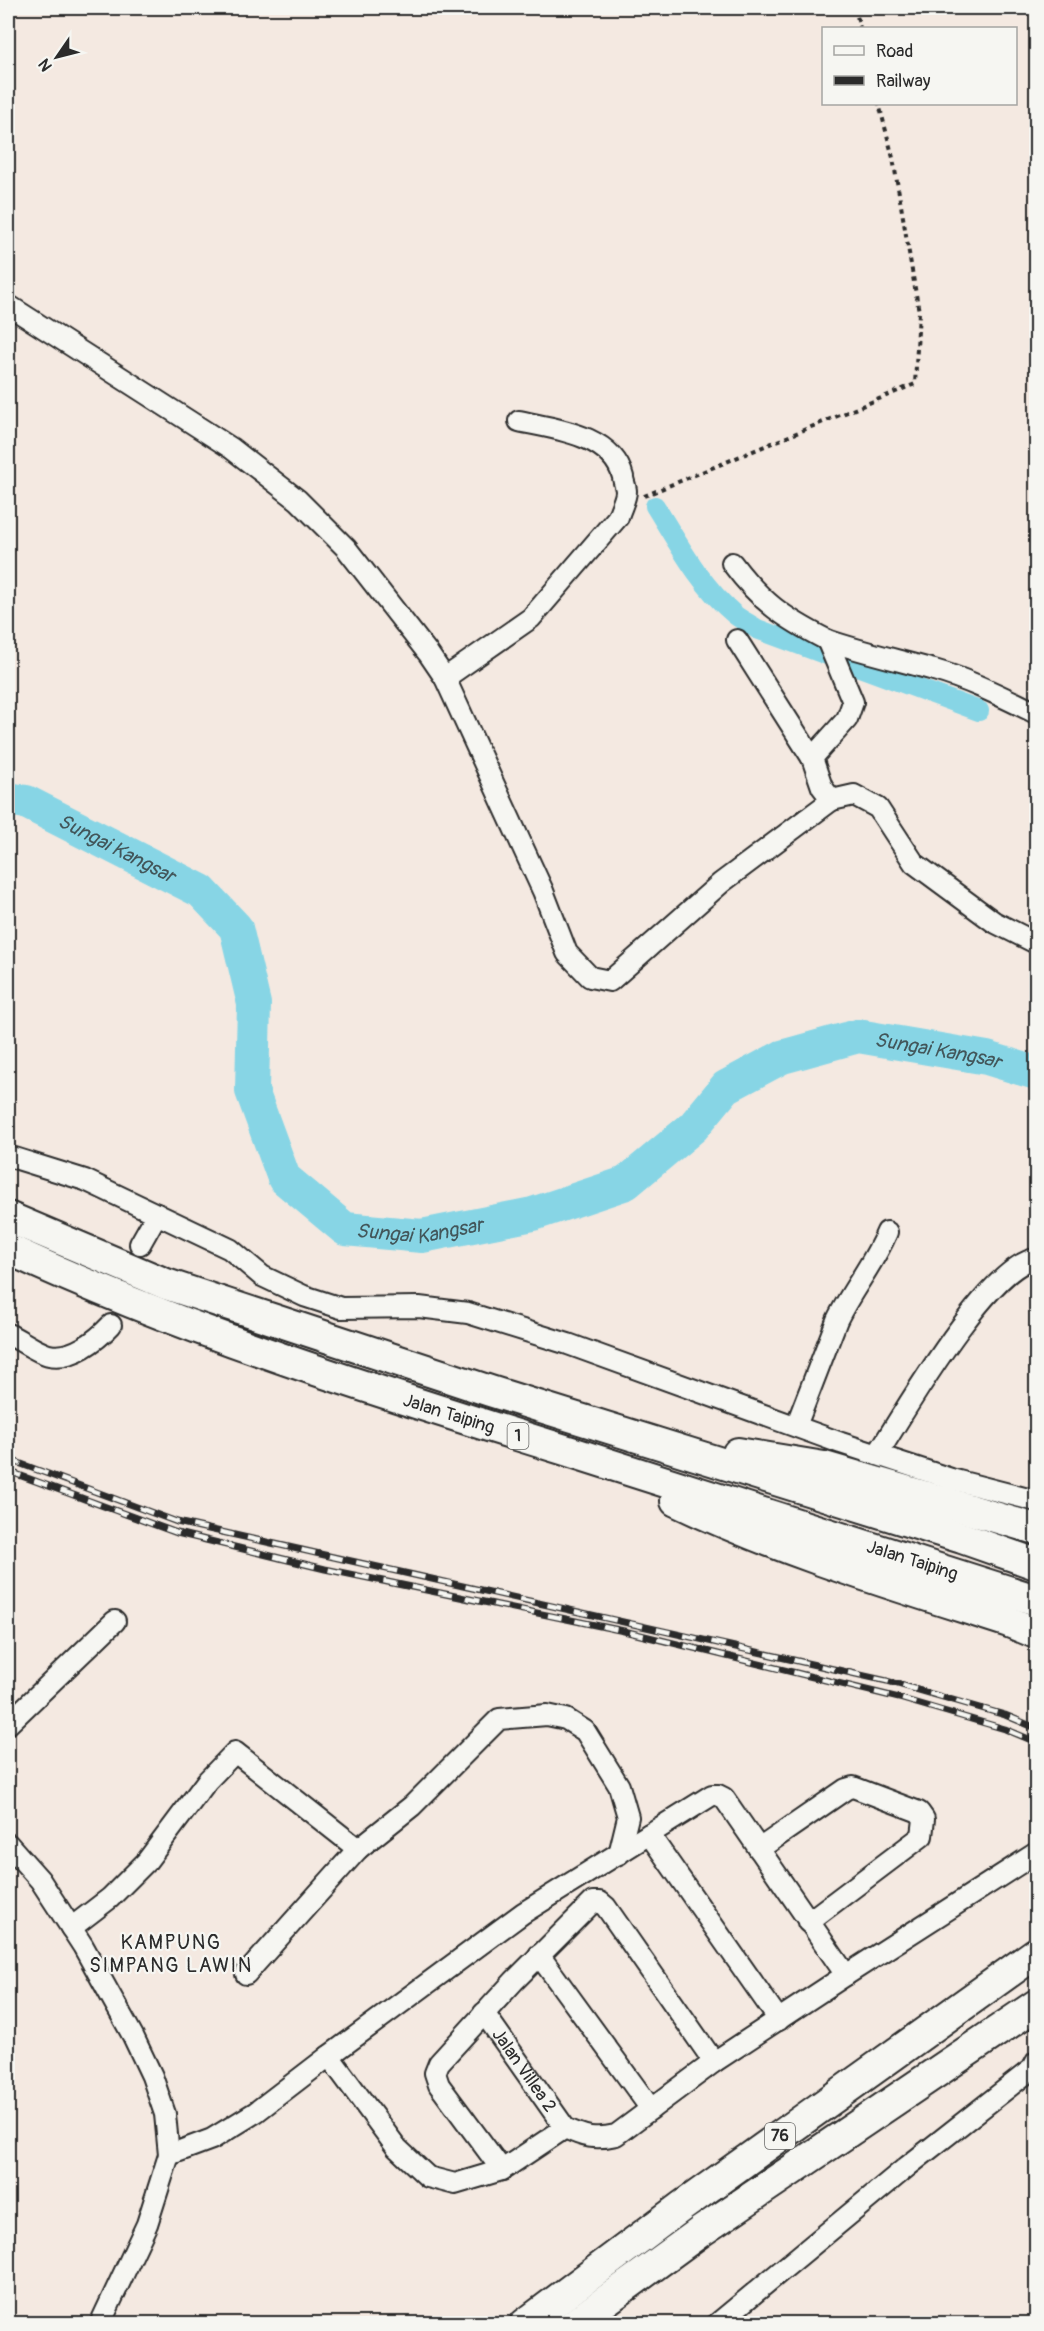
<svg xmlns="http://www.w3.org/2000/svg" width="1044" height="2331" font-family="Pangolin,sans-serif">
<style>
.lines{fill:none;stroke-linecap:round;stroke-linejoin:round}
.canal{stroke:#87d5e5;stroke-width:20}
.river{stroke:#87d5e5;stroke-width:34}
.minor-casing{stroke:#2b2b2b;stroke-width:24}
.highway-casing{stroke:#2b2b2b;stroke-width:34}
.path{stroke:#2b2b2b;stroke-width:4;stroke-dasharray:4.5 4.5;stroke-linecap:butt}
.minor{stroke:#f6f6f2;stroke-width:20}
.highway{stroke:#f6f6f2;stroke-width:30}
.rail-casing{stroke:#2b2b2b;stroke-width:7}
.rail{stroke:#f6f6f2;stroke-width:4.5;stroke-dasharray:14;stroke-linecap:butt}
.labels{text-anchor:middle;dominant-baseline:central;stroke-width:4.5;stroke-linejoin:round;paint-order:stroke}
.shield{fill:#f6f6f2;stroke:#686867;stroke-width:1.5}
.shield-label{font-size:16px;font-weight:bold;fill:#2b2b2b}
.street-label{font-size:18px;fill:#2b2b2b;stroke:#f6f6f2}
.water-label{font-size:20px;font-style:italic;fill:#42565a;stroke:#f6f6f2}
.neighbourhood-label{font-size:20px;letter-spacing:1.5px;fill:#2b2b2b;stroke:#f6f6f2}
</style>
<rect width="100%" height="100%" fill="#f4e9e1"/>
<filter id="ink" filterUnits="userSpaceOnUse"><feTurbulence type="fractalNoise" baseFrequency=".0167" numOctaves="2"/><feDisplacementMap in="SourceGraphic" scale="12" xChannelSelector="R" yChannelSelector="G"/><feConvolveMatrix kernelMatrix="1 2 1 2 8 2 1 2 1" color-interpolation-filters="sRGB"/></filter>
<g filter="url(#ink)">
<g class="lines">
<path class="canal" d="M655,506C678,543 700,585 734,614C741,620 750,624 757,629L979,711"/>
<path class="river" id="s1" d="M8,799L26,802L201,891L236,928L254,1004L252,1091L284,1178L345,1229L422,1236L533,1214L626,1183L693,1127L726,1087L782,1057L858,1036L987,1058L1036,1073"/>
<g class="minor-casing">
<g id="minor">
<path d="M8,305L231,448L298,500L346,548L428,653L445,678L543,891L567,953L590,977L610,981L721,883L832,800"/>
<path d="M732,563C761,602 784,618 827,640"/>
<path d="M737,640L812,758"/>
<path d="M445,678L531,618L618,517C620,509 626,499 626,491C626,487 623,481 623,477C612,434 554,429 519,421"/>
<path d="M1036,713C1003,697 970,680 934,670C898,660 862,652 827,640L853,702L847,719L812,758L822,787L832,800L854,795L878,808L914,863L994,922L1036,943"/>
<path d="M8,1156L85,1180L230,1249L262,1276L304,1296L341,1308L419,1307L468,1313L568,1344L841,1443L951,1479L1036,1501"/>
<path d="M140,1244L157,1214"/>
<path d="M8,1334C19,1339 38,1353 49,1355C72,1360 97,1340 111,1325"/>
<path d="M796,1426L837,1320C852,1289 873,1265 887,1232"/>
<path d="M877,1455C903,1414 990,1263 1036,1259"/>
<path d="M8,1724L115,1621"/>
<path d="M649,1834L779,2020"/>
<path d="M8,1844L40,1880L83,1946L133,2036L152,2076L165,2114L169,2155L147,2224L100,2324"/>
<path d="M759,1849L846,1789L853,1787L919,1812L924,1819L922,1836L808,1922"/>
<path d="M71,1928L110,1898L147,1861L207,1781L235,1752L358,1849L412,1806L499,1719L547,1715L566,1719L585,1731L619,1786L628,1817L619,1854"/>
<path d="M539,1955L651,2109"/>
<path d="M246,1974L358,1849"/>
<path id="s2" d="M484,2013L565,2128C584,2137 595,2140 616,2135L714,2062L846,1975L1036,1853"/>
<path d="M329,2056L523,1913L712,1795H718L724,1798L846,1975"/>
<path d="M169,2155L212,2139L256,2112L329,2056L397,2148L428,2177L455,2184L502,2170L565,2128"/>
<path d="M502,2170L439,2085L435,2073L439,2063L514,1981L593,1902H600L606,1907L714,2062"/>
<path d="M717,2324L908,2166L1033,2068L1036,2062"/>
</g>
</g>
<g class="highway-casing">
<g id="highway">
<path d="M8,1217L166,1284L490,1391L962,1538L1036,1564"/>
<path id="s3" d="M8,1249C186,1332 375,1391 562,1449C721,1499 879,1549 1036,1600"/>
<path d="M738,1453L824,1467L1036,1529"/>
<path d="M676,1501C783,1552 897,1586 1009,1622L1036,1633"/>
<path d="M525,2324L681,2207L1036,1953"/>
<path d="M574,2324L700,2232L1036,2005"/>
</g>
</g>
<path class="path" d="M855,8L860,28
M644,496L915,384L919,312L893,158L879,104"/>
<use href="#minor" class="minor"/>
<use href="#highway" class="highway"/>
<g class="rail-casing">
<path id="rail" d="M8,1459L177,1522L887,1681L1005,1715L1036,1728
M8,1471L177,1533L325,1569L624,1631L899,1698L1005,1729L1036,1742"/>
</g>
<use href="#rail" class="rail"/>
</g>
</g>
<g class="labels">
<g class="shield">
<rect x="507.5" y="1423" width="21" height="26" rx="4.5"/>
<rect x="765" y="2123" width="30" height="26" rx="4.5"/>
</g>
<g class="shield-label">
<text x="518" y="1436">1</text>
<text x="780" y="2136">76</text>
</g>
<g class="street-label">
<text stroke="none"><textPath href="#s3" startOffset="471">Jalan Taiping</textPath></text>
<text stroke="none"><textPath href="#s3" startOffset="957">Jalan Taiping</textPath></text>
<text stroke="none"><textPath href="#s2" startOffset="70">Jalan Villea 2</textPath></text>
</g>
<g class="water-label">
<text stroke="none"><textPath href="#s1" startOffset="120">Sungai Kangsar</textPath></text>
<text stroke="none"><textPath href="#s1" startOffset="1254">Sungai Kangsar</textPath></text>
<text stroke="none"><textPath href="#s1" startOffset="678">Sungai Kangsar</textPath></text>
</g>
<g class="neighbourhood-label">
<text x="171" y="1942">KAMPUNG<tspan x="171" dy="23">SIMPANG LAWIN</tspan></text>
</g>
</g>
<rect width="1044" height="2331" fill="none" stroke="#f6f6f2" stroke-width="30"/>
<rect x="15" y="15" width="1014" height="2301" fill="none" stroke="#2b2b2b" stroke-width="2" filter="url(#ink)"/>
<rect x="822" y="27" width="195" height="78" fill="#f6f6f2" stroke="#a5a5a2" stroke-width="1.5"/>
<rect x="834" y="46" width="30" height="9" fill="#f6f6f2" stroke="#a5a5a2" stroke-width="1.5"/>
<text x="876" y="57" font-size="18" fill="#2b2b2b">Road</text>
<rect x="834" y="76" width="30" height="9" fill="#2b2b2b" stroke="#a5a5a2" stroke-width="1.5"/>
<text x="876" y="87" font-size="18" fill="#2b2b2b">Railway</text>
<g transform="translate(57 57) rotate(235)" stroke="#f6f6f2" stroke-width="4.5" paint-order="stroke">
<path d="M0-4.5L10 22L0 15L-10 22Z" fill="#2b2b2b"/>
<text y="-9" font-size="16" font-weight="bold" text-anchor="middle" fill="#2b2b2b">N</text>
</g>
</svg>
